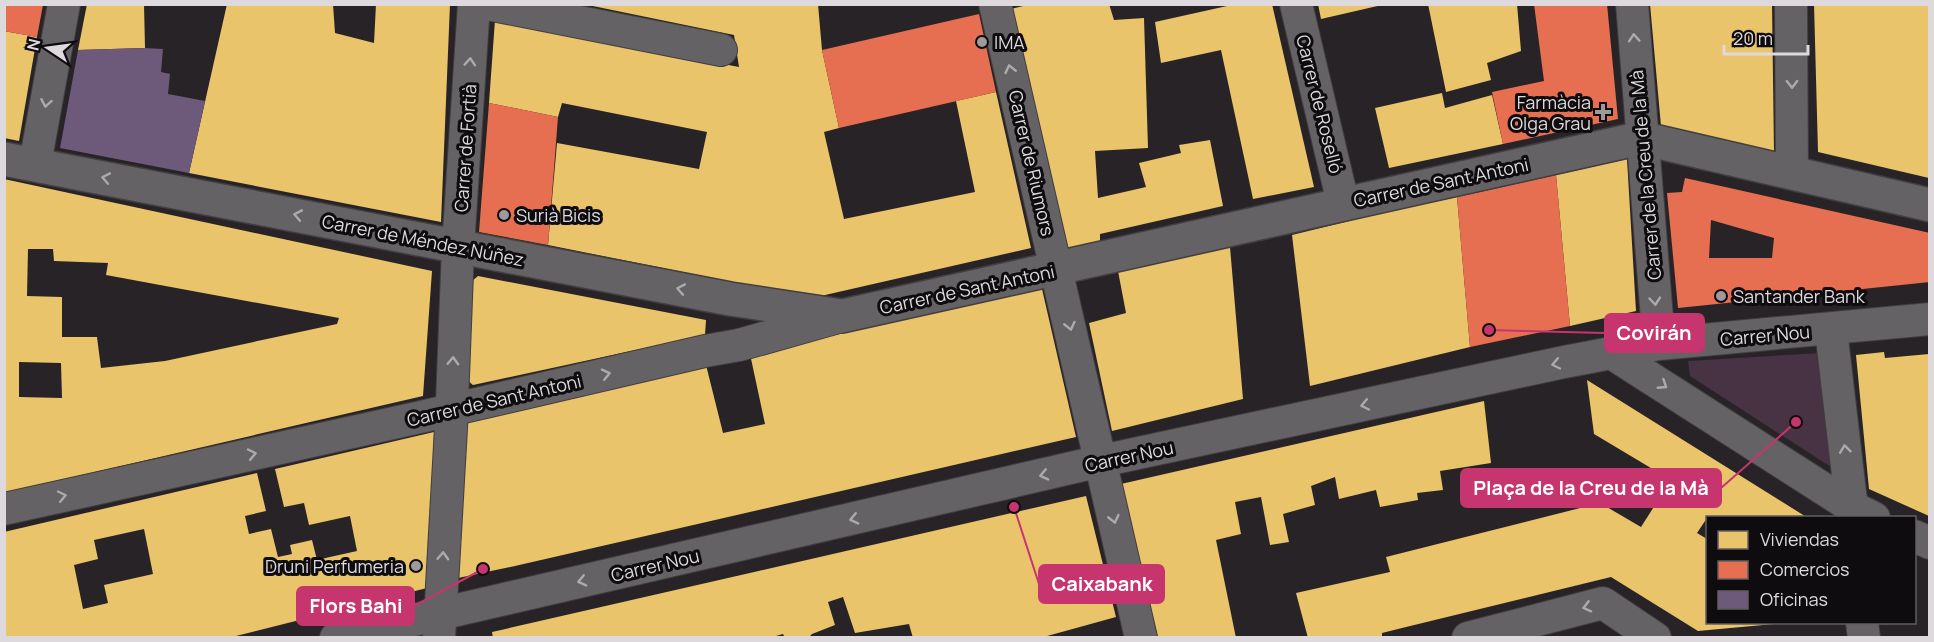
<svg xmlns="http://www.w3.org/2000/svg" width="1934" height="642" font-family="Manrope,sans-serif">
<style>
.green{fill:#473343}
.homes{fill:#e9c46a;fill-rule:evenodd}
.shops{fill:#e76f51;fill-rule:evenodd}
.offices{fill:#6d597a}
.lines{fill:none;stroke-linecap:round;stroke-linejoin:round}
.minor-casing{stroke:#413e40;stroke-width:34}
.tertiary-casing{stroke:#413e40;stroke-width:36}
.minor{stroke:#646264;stroke-width:32}
.tertiary{stroke:#646264;stroke-width:33}
.oneway{stroke:#ada9ac}
.poi-dot{fill:#9e999c;stroke:#0f0c0f;stroke-width:2}
.labels{text-anchor:middle;dominant-baseline:central;stroke-width:6;stroke-linejoin:round;paint-order:stroke}
.poi-label{font-size:18px;fill:#ddd9dc;stroke:#0f0c0f;text-anchor:start}
.street-label{font-size:18px;fill:#ddd9dc;stroke:#0f0c0f}
.leader{fill:none;stroke:#c6356e;stroke-width:2}
.callout-dot{fill:#c6356e;stroke:#0f0c0f;stroke-width:2}
.callout{fill:#c6356e;stroke:#c6356e;stroke-width:2}
.callout-label{font-size:20px;text-anchor:middle;font-weight:bold;fill:#fff}
</style>
<rect width="100%" height="100%" fill="#282326"/>
<path class="green" d="M1821,353L1834,469L1690,376L1688,361Z"/>
<path class="homes" d="M87,4H144L145,48L78,50Z
M227,4H333L335,33L374,43L376,4H450L441,222L189,173Z
M583,4H818L822,50L839,128L824,132L844,219L975,192L956,101L996,92L1031,248L812,298L548,245L557,143L699,169L707,132L562,103L558,117L489,103L495,20L739,67L734,35Z
M1031,4H1109L1114,20L1144,18L1148,148L1095,151L1098,198L1146,187L1139,163L1181,153L1179,145L1210,140L1223,206L1100,234V247L1068,254L1011,9Z
M1236,4H1272L1314,187L1253,199L1221,50L1161,63L1155,22Z
M1318,4H1382V5L1321,19Z
M1428,4H1517L1521,51L1487,63L1491,80L1446,92Z
M1650,4H1772L1774,153L1661,126Z
M1814,4H1929V178L1818,152Z
M4,31L37,37L19,141L4,138Z
M1442,93L1445,108L1492,95L1503,144L1389,168L1375,108Z
M1627,159L1636,311L1570,326L1556,175Z
M4,179L432,271L423,396L4,493ZM28,249H53L54,261L108,263L106,275L339,318L337,324L165,361L101,368L97,337H62V297L27,296ZM19,362L61,363L62,398L19,397Z
M1457,197L1470,347L1310,386L1292,235L1390,211Z
M1230,247L1243,399L1112,431L1089,323L1126,313L1118,271Z
M478,276L706,320L705,335L473,385L467,380L472,281Z
M1042,289L1076,437L515,566L458,578L465,420L706,365L723,433L765,424L750,354Z
M1884,352L1885,358L1929,354V516L1869,489L1856,355Z
M1587,380L1808,518H1707L1697,533L1707,539V622H1774V624L1698,631L1611,577L1402,628L1382,633V638H1308L1296,593L1390,572L1386,557L1600,503L1641,527L1671,480L1594,434Z
M1484,401L1491,463L1440,471L1443,490L1417,493L1418,500L1380,507L1376,490L1339,499L1335,477L1311,486L1315,505L1283,514L1289,542L1270,545L1261,497L1235,502L1241,534L1216,540L1236,638H1158L1121,484Z
M434,432L431,587L228,638H4V532L257,473L266,511L245,516L249,534L271,529L278,557L292,554L290,545L312,540L317,560L330,557L357,551L350,516L309,525L304,503L284,507L275,469ZM144,529L153,574L104,585L108,603L83,609L74,565L98,559L94,540Z
M1086,496L1116,617L1040,638H913L909,624L855,633L843,597L828,602L835,625L812,634L808,638H785L783,634L769,638H493L492,632Z"/>
<path class="shops" d="M1534,4H1607L1618,119L1503,144L1492,92L1544,81Z
M4,5H43L37,37L4,31Z
M979,14L996,92L839,128L822,50Z
M489,103L558,117L548,245L479,232Z
M1556,175L1570,326L1470,347L1457,197Z
M1685,178L1930,233V282L1678,308L1667,193L1682,192ZM1711,220L1774,238L1772,258H1709Z"/>
<path class="offices" d="M145,48L163,49L161,72L170,74L168,94L205,101L189,173L60,148L78,50Z"/>
<g class="lines">
<g class="minor-casing">
<path id="minor" d="M488,4L721,50
M995,4L1141,638
M1296,4L1343,203
M1632,4L1659,344
M1791,4L1792,173
M35,164L64,4
M1831,330L1853,518
M1613,354L1852,507L1874,518
M4,509L425,416L705,351L739,345L842,316
M1914,536L1930,543
M1862,622L1864,638
M336,638L1101,461L1564,362L1659,344L1930,319
M439,638L451,428L458,247L474,4
M1468,638L1603,603L1655,638"/>
</g>
<g class="tertiary-casing">
<path id="tertiary" d="M4,159L730,299L842,316L1641,138L1930,205"/>
</g>
<use href="#minor" class="minor"/>
<use href="#tertiary" class="tertiary"/>
</g>
<defs><path id="oneway-chevron" d="M-2-3.5L2.5 0L-2 3.5" fill="none" stroke-width="1.6" stroke-linecap="round" stroke-linejoin="round" transform="scale(1.5)"/></defs>
<g class="oneway">
<use href="#oneway-chevron" transform="translate(1634 38) rotate(-94)"/>
<use href="#oneway-chevron" transform="translate(470 62) rotate(-86)"/>
<use href="#oneway-chevron" transform="translate(1010 69) rotate(-103)"/>
<use href="#oneway-chevron" transform="translate(1792 84) rotate(89)"/>
<use href="#oneway-chevron" transform="translate(46 103) rotate(100)"/>
<use href="#oneway-chevron" transform="translate(106 178) rotate(-169)"/>
<use href="#oneway-chevron" transform="translate(298 215) rotate(-169)"/>
<use href="#oneway-chevron" transform="translate(681 289) rotate(-169)"/>
<use href="#oneway-chevron" transform="translate(1655 301) rotate(85)"/>
<use href="#oneway-chevron" transform="translate(1070 326) rotate(77)"/>
<use href="#oneway-chevron" transform="translate(453 361) rotate(-88)"/>
<use href="#oneway-chevron" transform="translate(1556 364) rotate(168)"/>
<use href="#oneway-chevron" transform="translate(606 374) rotate(-13)"/>
<use href="#oneway-chevron" transform="translate(1663 385) rotate(33)"/>
<use href="#oneway-chevron" transform="translate(1365 405) rotate(168)"/>
<use href="#oneway-chevron" transform="translate(1845 449) rotate(-97)"/>
<use href="#oneway-chevron" transform="translate(252 454) rotate(-12)"/>
<use href="#oneway-chevron" transform="translate(1044 475) rotate(167)"/>
<use href="#oneway-chevron" transform="translate(62 496) rotate(-12)"/>
<use href="#oneway-chevron" transform="translate(854 519) rotate(167)"/>
<use href="#oneway-chevron" transform="translate(1114 519) rotate(77)"/>
<use href="#oneway-chevron" transform="translate(443 556) rotate(-87)"/>
<use href="#oneway-chevron" transform="translate(582 581) rotate(167)"/>
<use href="#oneway-chevron" transform="translate(1587 607) rotate(166)"/>
</g>
<g class="poi-dot">
<circle cx="982" cy="42" r="6"/>
<path d="M1600 103h6v6h6v6h-6v6h-6v-6h-6v-6h6z"/>
<circle cx="504" cy="215" r="6"/>
<circle cx="1721" cy="296" r="6"/>
<circle cx="416" cy="566" r="6"/>
</g>
<g class="labels">
<g class="poi-label">
<text x="994" y="42">IMA</text>
<text x="1591" y="102" text-anchor="end">Farmàcia<tspan x="1591" dy="21">Olga Grau</tspan></text>
<text x="516" y="215">Surià Bicis</text>
<text x="1733" y="296">Santander Bank</text>
<text x="404" y="566" text-anchor="end">Druni Perfumeria</text>
</g>
<g class="street-label">
<text transform="translate(1320 104) rotate(76)">Carrer de Roselló</text>
<text transform="translate(465 148) rotate(-86)">Carrer de Fortià</text>
<text transform="translate(1032 163) rotate(77)">Carrer de Riumors</text>
<text transform="translate(1645 175) rotate(-95)">Carrer de la Creu de la Mà</text>
<text transform="translate(1441 182) rotate(-12)">Carrer de Sant Antoni</text>
<text transform="translate(423 240) rotate(11)">Carrer de Méndez Núñez</text>
<text transform="translate(967 289) rotate(-12)">Carrer de Sant Antoni</text>
<text transform="translate(1765 335) rotate(-5)">Carrer Nou</text>
<text transform="translate(494 400) rotate(-13)">Carrer de Sant Antoni</text>
<text transform="translate(1129 456) rotate(-12)">Carrer Nou</text>
<text transform="translate(655 565) rotate(-13)">Carrer Nou</text>
</g>
</g>
<path class="leader" d="M1489 330L1605 333M1796 422L1721 488M1014 507L1039 584M483 569L414 606"/>
<g class="callout-dot">
<circle cx="1489" cy="330" r="6"/>
<circle cx="1796" cy="422" r="6"/>
<circle cx="1014" cy="507" r="6"/>
<circle cx="483" cy="569" r="6"/>
</g>
<g class="callout">
<rect x="1605" y="314" width="99" height="38" rx="6"/>
<rect x="1461" y="469" width="260" height="38" rx="6"/>
<rect x="1039" y="565" width="125" height="38" rx="6"/>
<rect x="297" y="587" width="117" height="38" rx="6"/>
</g>
<g class="callout-label">
<text x="1654" y="340">Covirán</text>
<text x="1591" y="495">Plaça de la Creu de la Mà</text>
<text x="1102" y="591">Caixabank</text>
<text x="356" y="613">Flors Bahi</text>
</g>
<rect width="1934" height="642" fill="none" stroke="#ddd9dc" stroke-width="12"/>
<rect x="1706" y="516" width="210" height="108" fill="#0f0c0f" stroke="#615e61" stroke-width="1.5"/>
<rect x="1718" y="531" width="30" height="18" fill="#e9c46a" stroke="#615e61" stroke-width="1.5"/>
<text x="1760" y="546" font-size="18" fill="#ddd9dc">Viviendas</text>
<rect x="1718" y="561" width="30" height="18" fill="#e76f51" stroke="#615e61" stroke-width="1.5"/>
<text x="1760" y="576" font-size="18" fill="#ddd9dc">Comercios</text>
<rect x="1718" y="591" width="30" height="18" fill="#6d597a" stroke="#615e61" stroke-width="1.5"/>
<text x="1760" y="606" font-size="18" fill="#ddd9dc">Oficinas</text>
<g transform="translate(48 48) rotate(283)" stroke="#0f0c0f" stroke-width="4.5" paint-order="stroke">
<path d="M0-4.5L10 22L0 15L-10 22Z" fill="#ddd9dc"/>
<text y="-9" font-size="16" font-weight="bold" text-anchor="middle" fill="#ddd9dc">N</text>
</g>
<path d="M1724 45v9h84v-9" fill="none" stroke="#ddd9dc" stroke-width="3"/>
<text x="1733" y="45" font-size="18" fill="#ddd9dc" stroke="#0f0c0f" stroke-width="4.5" paint-order="stroke">20 m</text>
</svg>
